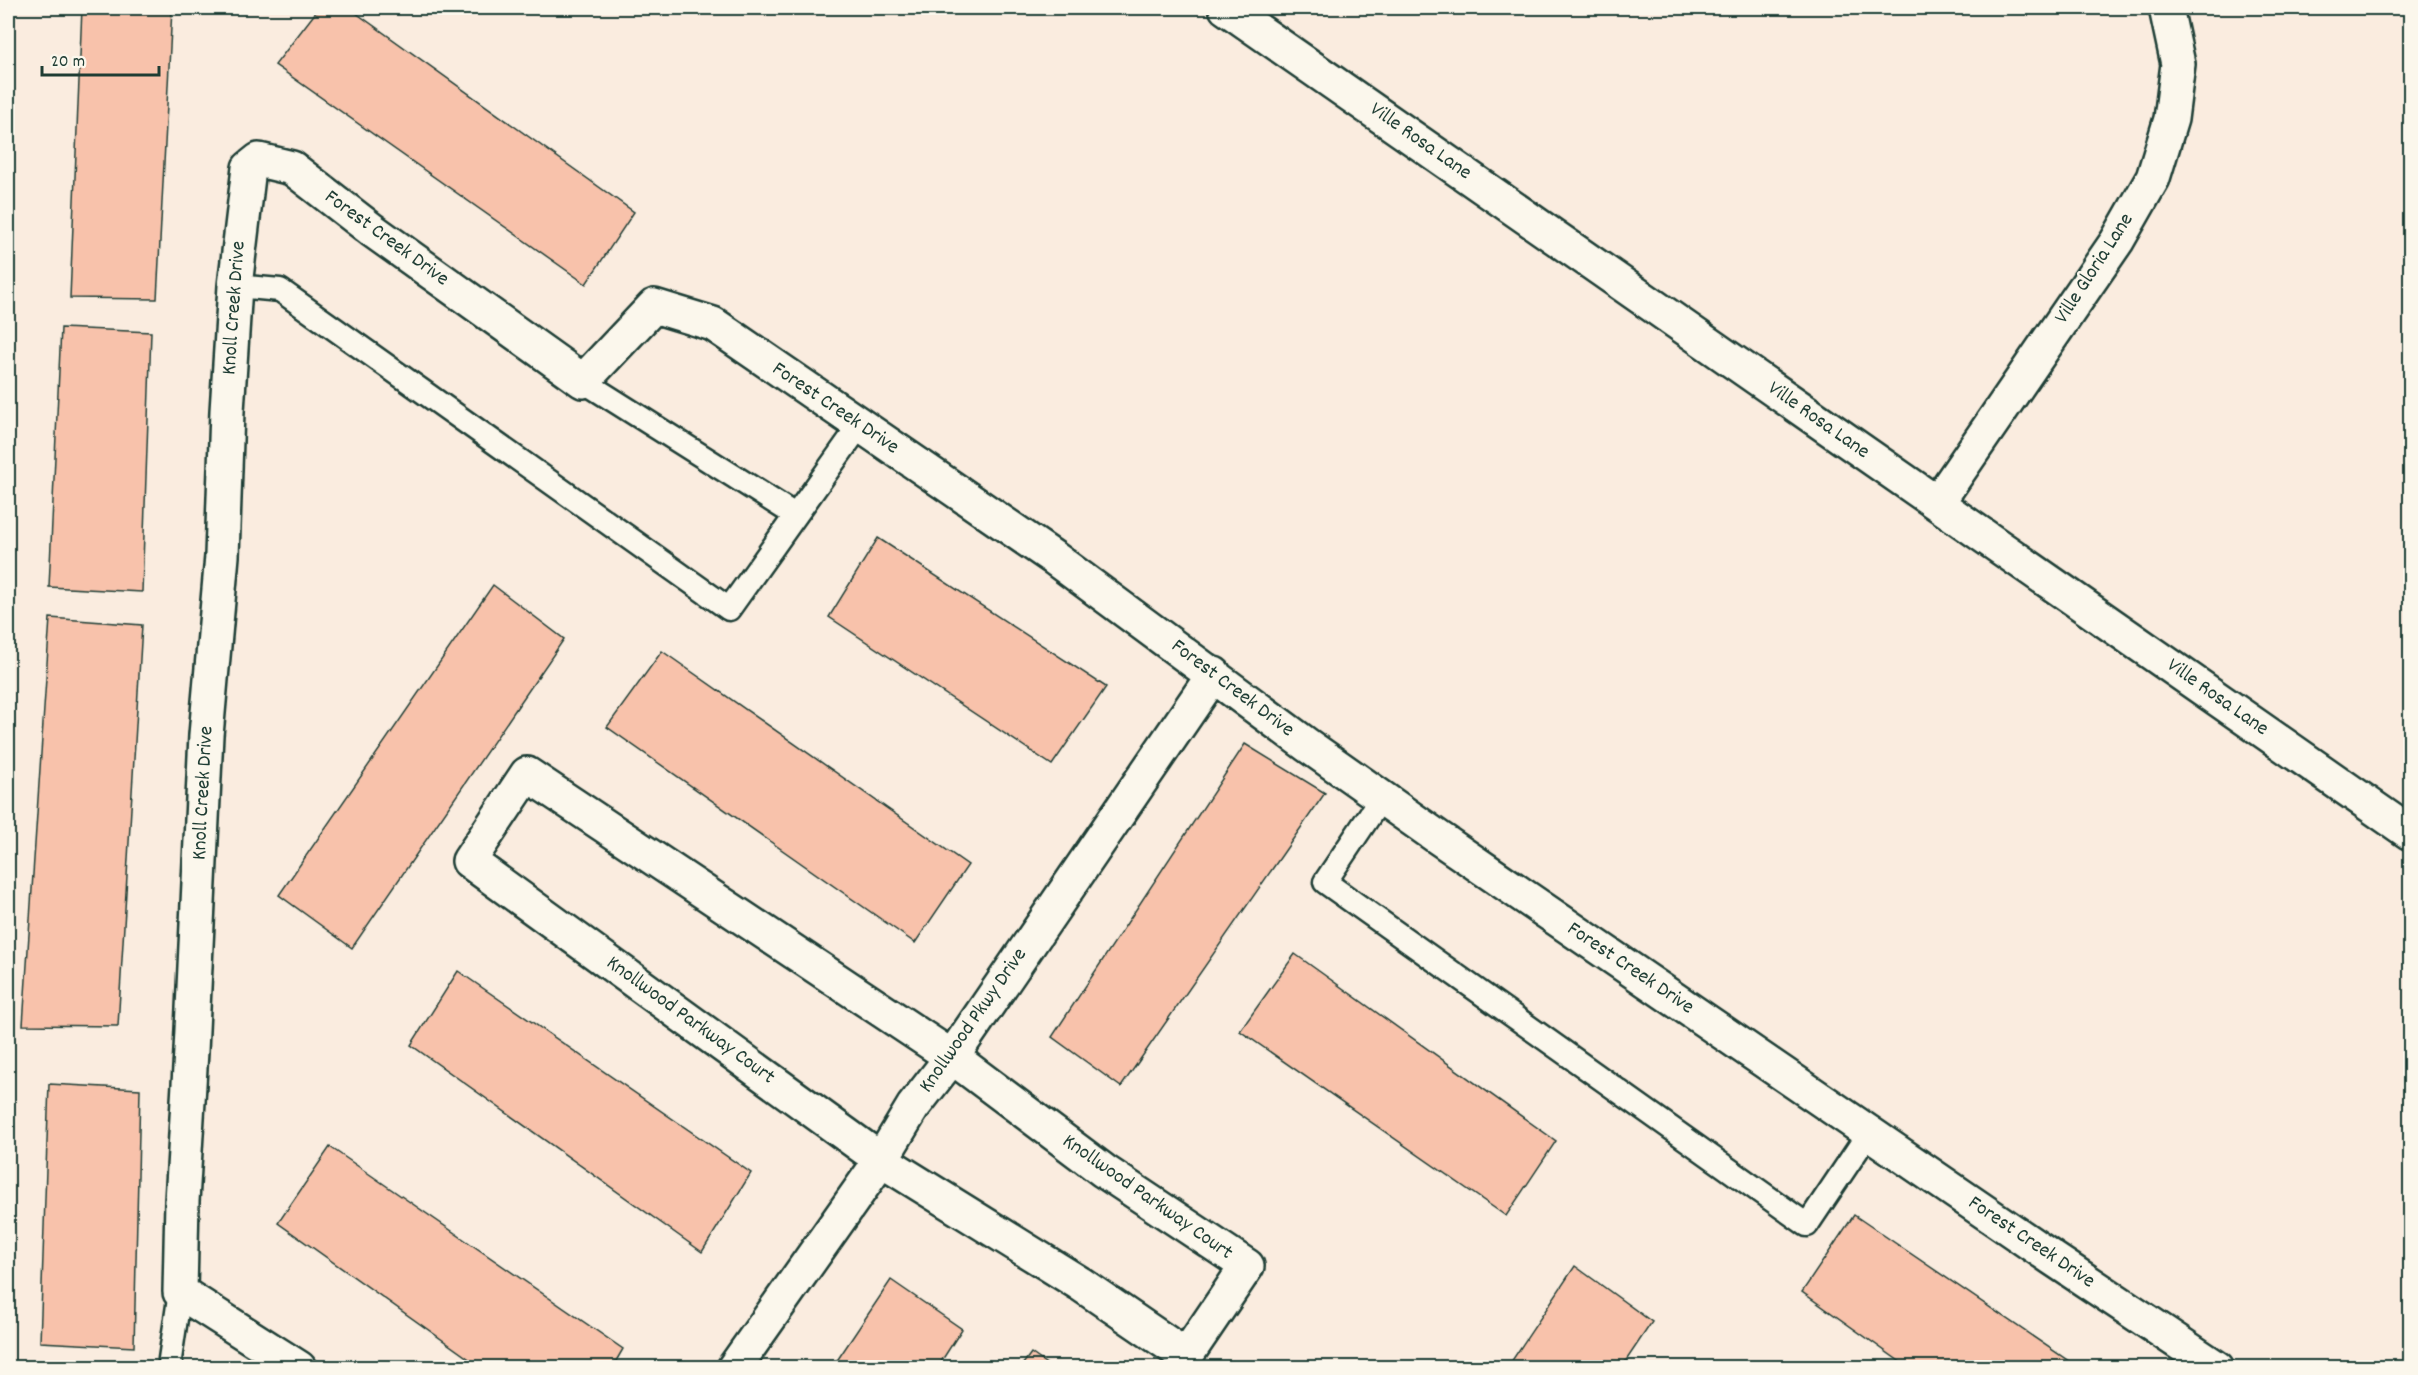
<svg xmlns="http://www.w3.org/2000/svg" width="2418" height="1375" font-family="Dekko,sans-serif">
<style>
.building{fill:#f8c2ab;stroke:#1f3d34;stroke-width:1.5}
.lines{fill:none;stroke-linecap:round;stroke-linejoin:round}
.service-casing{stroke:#1f3d34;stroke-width:27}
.minor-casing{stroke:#1f3d34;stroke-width:38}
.service{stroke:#fbf7ec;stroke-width:22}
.minor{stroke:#fbf7ec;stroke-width:33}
.labels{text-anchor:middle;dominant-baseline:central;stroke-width:5;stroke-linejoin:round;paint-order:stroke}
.street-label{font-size:21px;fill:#1f3d34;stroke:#fbf7ec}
</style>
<rect width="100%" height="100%" fill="#faecdf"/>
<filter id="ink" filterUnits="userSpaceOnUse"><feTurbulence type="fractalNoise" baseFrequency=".0167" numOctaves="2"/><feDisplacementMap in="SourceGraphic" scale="12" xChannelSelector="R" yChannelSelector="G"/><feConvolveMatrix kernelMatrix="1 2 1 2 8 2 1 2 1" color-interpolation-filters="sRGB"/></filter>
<g filter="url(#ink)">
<path class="building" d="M82,8H172L157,299L70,298Z
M319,8H349L634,212L586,284L275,65Z
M61,328L151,332L142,592L49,587Z
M878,538L1106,687L1052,765L829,617Z
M493,585L564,639L352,948L279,895Z
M50,618L142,625L118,1026L23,1025Z
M662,651L968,865L915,943L607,727Z
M1245,744L1325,793L1121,1087L1052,1037Z
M1295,954L1556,1141L1506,1216L1240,1031Z
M458,971L751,1173L702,1252L411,1045Z
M49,1084L140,1089L134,1347L40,1342Z
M330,1147L623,1349L612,1368H482L278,1223Z
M1854,1215L2079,1368H1909L1802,1292Z
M1575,1266L1652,1322L1621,1368H1507Z
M891,1280L962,1329L937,1368H832Z
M1031,1353L1052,1368H1020Z"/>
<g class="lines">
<g class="service-casing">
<path id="service" d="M235,286L280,290L729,609L860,425
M583,381L795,515
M1382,797L1325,882L1807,1225L1870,1131
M172,1368L170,1359L180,1292"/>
</g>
<g class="minor-casing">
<path id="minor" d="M1226,8L2410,833
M1937,503L2117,241L2153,178L2171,119L2178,64L2166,8
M527,774L952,1057L1104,1171L1247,1266L1186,1356L1079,1283L881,1160L469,861Z
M299,1368L180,1292L182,1201L191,1051L206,735L222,556L227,411L235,286L249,168L259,160L292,168L372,230L583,381L654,306L713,324L1054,558L1307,745L1439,838L2052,1258L2217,1368
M734,1368L881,1160L913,1107L952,1057L1214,674"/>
</g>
<use href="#service" class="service"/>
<use href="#minor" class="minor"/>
</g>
</g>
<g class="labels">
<g class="street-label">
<text transform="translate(1420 142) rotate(35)">Ville Rosa Lane</text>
<text transform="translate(386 239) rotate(36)">Forest Creek Drive</text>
<text transform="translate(2095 269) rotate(-57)">Ville Gloria Lane</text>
<text transform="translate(235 308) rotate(-86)">Knoll Creek Drive</text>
<text transform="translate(835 409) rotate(34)">Forest Creek Drive</text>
<text transform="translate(1818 421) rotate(35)">Ville Rosa Lane</text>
<text transform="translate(1232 689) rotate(37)">Forest Creek Drive</text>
<text transform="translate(2217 698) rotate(35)">Ville Rosa Lane</text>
<text transform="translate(204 793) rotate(-87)">Knoll Creek Drive</text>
<text transform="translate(1630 969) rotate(34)">Forest Creek Drive</text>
<text transform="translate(690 1021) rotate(36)">Knollwood Parkway Court</text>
<text transform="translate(974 1021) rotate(-55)">Knollwood Pkwy Drive</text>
<text transform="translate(1147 1198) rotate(35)">Knollwood Parkway Court</text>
<text transform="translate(2031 1243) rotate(34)">Forest Creek Drive</text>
</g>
</g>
<rect width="2418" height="1375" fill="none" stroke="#fbf7ec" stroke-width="30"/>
<rect x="15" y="15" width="2388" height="1345" fill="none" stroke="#1f3d34" stroke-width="2" filter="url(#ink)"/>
<path d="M42 66v9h117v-9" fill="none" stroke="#1f3d34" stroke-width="3"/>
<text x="51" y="66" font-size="18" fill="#1f3d34" stroke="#fbf7ec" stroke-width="4.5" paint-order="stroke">20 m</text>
</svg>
